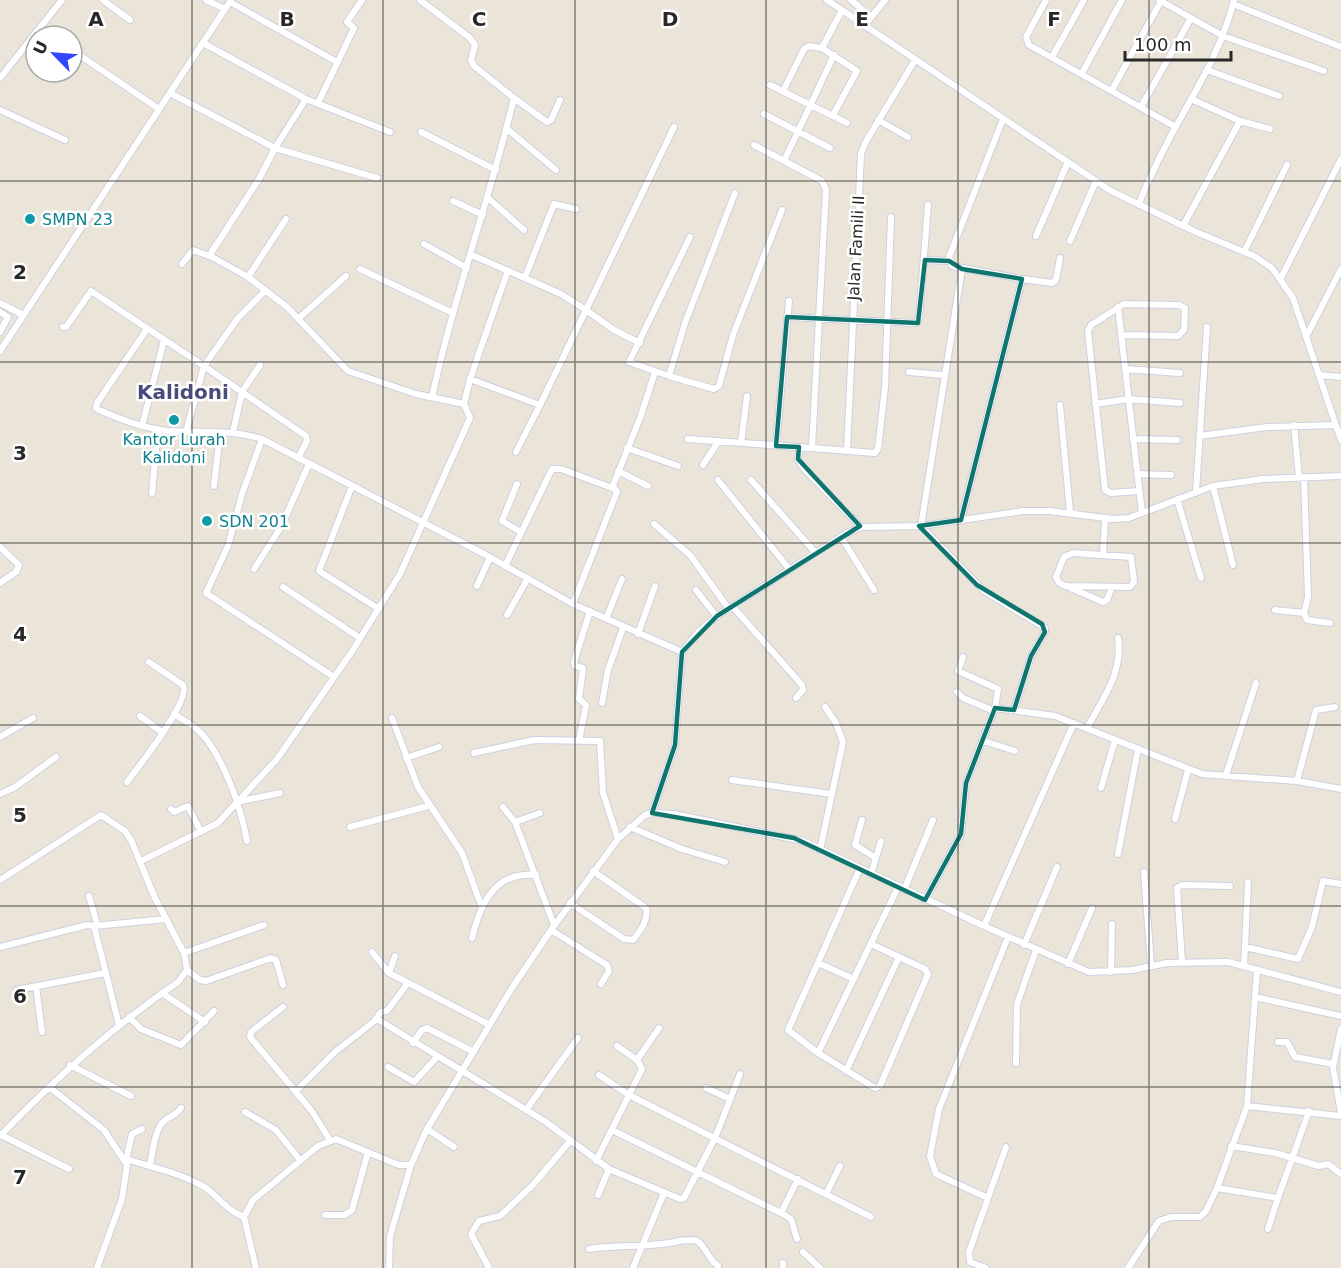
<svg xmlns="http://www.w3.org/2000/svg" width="1341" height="1268" font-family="'DejaVu Sans',sans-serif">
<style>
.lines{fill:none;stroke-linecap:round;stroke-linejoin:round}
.minor-casing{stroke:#ced0e2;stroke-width:8}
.minor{stroke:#fff;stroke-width:6}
.marked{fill:none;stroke:#0f766e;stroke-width:4.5;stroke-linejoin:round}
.grid{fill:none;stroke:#282828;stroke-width:1.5;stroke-opacity:0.55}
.culture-dot{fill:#0f9aa8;stroke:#fff;stroke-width:2}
.labels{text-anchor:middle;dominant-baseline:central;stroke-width:5;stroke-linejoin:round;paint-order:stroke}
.culture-label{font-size:16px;fill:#0d838f;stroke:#fff;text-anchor:start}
.street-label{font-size:16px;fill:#282828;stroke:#fff}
.quarter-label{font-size:20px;font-weight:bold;fill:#484c7a;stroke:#fff}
.grid-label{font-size:20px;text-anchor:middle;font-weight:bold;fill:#282828;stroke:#fff;stroke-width:5;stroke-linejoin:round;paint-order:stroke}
</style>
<rect width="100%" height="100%" fill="#ebe5d9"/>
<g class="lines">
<g class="minor-casing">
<path id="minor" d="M103,0L130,20
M206,0L225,9
M420,0L470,38L475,45L471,60L474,66L514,98C490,198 454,296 432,397
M827,0L1111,191L1196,232L1254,256L1272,268L1293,298L1341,440
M851,0L871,17
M1046,0L1026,37L1029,45L1174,126
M1159,0L1223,36L1324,71
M230,2L337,62
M1233,4L1341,47
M864,26L885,0
M40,28L51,36
M203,43L306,99
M822,48L841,12
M72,50L159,109
M1052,57L1084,0
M1207,70L1279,96
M1082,73L1122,0
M0,78L62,0
M770,85L847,123
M1112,90L1161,1
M783,91L804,49L809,46L822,48L857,71L833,115
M514,98L547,122L551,120L560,100
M318,103L354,28L347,22L362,0
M1141,107L1191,18
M0,110L65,140
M764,114L830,148
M878,120L908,137
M1240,121L1270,129
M506,128L556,170
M421,132L496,170
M784,161L834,55
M377,178L275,148L306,99L390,132
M488,198L524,230
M453,201L483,215
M1139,205C1143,190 1151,177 1157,163C1183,108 1220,59 1234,0
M1183,226L1240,121L1191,99
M1036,236L1068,162
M690,237L629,362L669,376L685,323L735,193
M1070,241L1096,181
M424,244L467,268
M1244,252L1287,165
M472,255L561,294L586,310L674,127
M925,260L949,261
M182,264L193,250L212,257
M360,269L453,313
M962,269L921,526L984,591L1045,628V632L1031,656L1014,710
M248,277L286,219
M525,277L554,204L576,209
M1281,278L1341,159
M1022,279L1052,283L1056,280L1060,258
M265,291L238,318L204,366L306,436L307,441L298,458
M0,303L23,315
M1118,307L1142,513
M0,312L8,317L0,332
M787,317L916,323L919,319L928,205
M299,318L346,276
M63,327H66L91,291L204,366L186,432
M147,329L97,403L96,408L99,410C122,420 143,428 168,431C199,433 231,429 262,439L486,555L573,604L682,652
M1121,335L1178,336L1184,330L1185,308L1179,305L1124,304L1091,325L1088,331L1105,490L1111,493L1139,491
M1306,337L1341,269
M0,351L231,0
M1125,369L1180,373
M909,372L944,375
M1319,375L1341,377
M669,376L714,389L719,386L733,335L782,210
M470,379L540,405L516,452
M464,404L470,379L508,270
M1095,404L1129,399L1180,403
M540,405L586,310L614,330L640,343
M1060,405L1070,512
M1294,425L1299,477
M142,426L164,340
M233,432L242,392L260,365
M1199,436L1267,427L1336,425
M262,439L242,494L228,546L206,593L334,677
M688,439L812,448L826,189L822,181L754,145
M1133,439L1177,440
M741,443L747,396
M776,446L789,301
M800,447L798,459L804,469L861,527
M627,448L678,466
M812,448L875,453L878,449L885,387L891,217
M847,451L861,154L865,143L915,60
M703,465L718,442
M618,471L648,486
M1137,474L1171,475
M718,480L790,570
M751,480L815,552
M517,484L502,521L521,532
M214,486L220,433
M352,486L319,571L379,609
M1213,486L1233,565
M612,488L640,418L655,372
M1196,491L1207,327
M152,493L158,429
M1177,499L1201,578
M961,520L1022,279L952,266L949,257L1003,119
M654,524L690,555L729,609
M841,537L874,590
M0,547L19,565L16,572L0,583
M1103,555L1105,518
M505,566L552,469H561L615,489L617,492L573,604
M254,569L281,527L309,464
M477,586L490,557
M1065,586L1130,587L1134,582L1131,557L1073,553L1064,557L1056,577L1059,583L1103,602L1107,600L1112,587
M283,587L360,638
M696,590L717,617
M733,607L802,685L803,690L796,698
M1275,610L1304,613L1308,597L1304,477
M1304,613L1307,620L1330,623
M507,615L528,578
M606,619L622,579
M638,634L655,586
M963,657L958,671L998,689L995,708
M957,692L963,698L994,711
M602,703L608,670L623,628
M174,714C183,720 194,725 201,733C224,758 241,808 247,841
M140,716L163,733
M392,718L418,787L462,853L481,905
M1087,728C1103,698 1123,673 1118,638
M0,737L33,718
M579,741L586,705L579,699L583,668L575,666L574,662L590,611
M984,741L1015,751
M474,753L534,740L600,741L603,793L618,839
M406,758L439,747
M1226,775L1256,683
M732,780L831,794
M1297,781L1316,710L1335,707
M127,782C139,766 191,701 183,685L149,662
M1101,788L1115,740
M0,794L15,787L56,757
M241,801L280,793
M503,807L515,822L554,925
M171,809L174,812L188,806L201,832
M652,813L675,745L682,652L698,632L717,616L847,533L861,527L921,526L1023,511H1049L1114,519L1129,518L1213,486L1263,479L1341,476
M1175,819L1188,770
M862,820L855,845L876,858
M515,822L540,813
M350,827L428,806
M630,827L682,849L725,862
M820,850L843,742L836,723L825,707
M1118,854L1138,749
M141,861L218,823L277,759L351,653L400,574L470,418L464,404L416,394L348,371L287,307L248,277L212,257L211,253L259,179L275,148L170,93
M860,868L788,1030L818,1053L875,1088L880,1086L928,974L925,969L871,944
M1144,872L1151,965
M871,874L881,841
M0,880L101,815L125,831L131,840L154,896L184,953L187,970L178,982C110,1029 57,1077 0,1136
M904,890L933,820
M89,896L97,924
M925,900L961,834L966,783L995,708L1055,716L1202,774L1297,781L1341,789
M570,903L624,939L633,940C640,931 649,920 646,908L593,871
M94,926L166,919
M984,926L1074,723
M551,930L607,965L609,971L601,984
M472,938C480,905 494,871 536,875
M1024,945L1057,867
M0,947L87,925L94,926L119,1025
M1245,947L1298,959L1312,927L1323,881L1341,884
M372,952L389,973L490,1025
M184,953L264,925
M1182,962L1177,888L1182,885L1230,886
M818,963L854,979
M1068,964L1092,908
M1244,966L1248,882
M187,970L200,980L206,981L271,958L276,960L283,985
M1111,972L1112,924
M389,973L395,956
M36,986L42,1032
M17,990L105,973
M162,993L205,1022
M1255,997L1341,1016
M283,1007L251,1032L250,1037L311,1110L330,1140
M129,1017L141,1029L181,1045L214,1011
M375,1020L381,1012L387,1011L408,983
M1341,1029L1333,1067L1341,1113
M1278,1042H1287L1295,1057L1333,1064
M413,1043L422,1030L427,1028L474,1052
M818,1053L898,887
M637,1060L659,1028
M1016,1063L1017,1004L1036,950
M70,1065L131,1096
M388,1067L414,1082L437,1057
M846,1071L899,957
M599,1075L629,1095L871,1217
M49,1087L104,1130L127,1165L122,1199L97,1268
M706,1088L730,1099
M296,1091L335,1052L377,1019L546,1122L609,1169L680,1199L684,1198L715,1138L740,1074
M1247,1106L1341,1116
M526,1110L578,1038
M245,1112L276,1130L300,1160
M427,1129L454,1147
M612,1130L781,1213L798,1179
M1,1135L69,1169
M1231,1146L1275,1153L1319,1166L1328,1164L1341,1174
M123,1158C151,1167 177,1172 203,1186C217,1195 228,1212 244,1217
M126,1160L132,1134L142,1129
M596,1161L642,1069L637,1060L617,1046
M150,1165C153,1151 154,1134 162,1123C168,1116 176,1116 181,1108
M1217,1188L1278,1198L1268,1229
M826,1194L840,1166
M598,1195L609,1169
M988,1198L936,1174L930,1156L939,1109L1008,937
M1278,1198L1309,1111
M781,1213L791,1219L797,1239
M325,1215H345L352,1210L368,1152
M589,1249C616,1245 642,1247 669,1243C676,1242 690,1238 697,1241C706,1246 707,1258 718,1266
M803,1252L820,1268
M256,1268L244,1217L253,1200L318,1146L336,1139L399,1165H411L427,1129L510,991L551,930L618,839L645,815L652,813L674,814L803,841L984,926L1089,972L1132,970L1167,963L1228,962L1341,992
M389,1268L390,1236L411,1165
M489,1268L471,1234L479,1221L500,1216L533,1185L570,1141
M633,1268L664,1193
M783,1268V1263
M986,1268L970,1262L969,1252L1006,1147
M1128,1268L1159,1221L1171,1217H1200L1206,1211L1217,1188L1247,1106L1257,970"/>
</g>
<use href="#minor" class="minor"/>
</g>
<path class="marked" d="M925,260L949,261L962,269L1022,279L961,520L919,526L977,585L1042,624L1045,632L1031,656L1014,710L995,708L966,783L961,834L925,900L794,838L652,813L675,745L682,652L717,616L860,526L798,459L799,447L776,446L787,317L918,323Z"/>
<path class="grid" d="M192,0V1268M383,0V1268M575,0V1268M766,0V1268M958,0V1268M1149,0V1268M0,181H1341M0,362H1341M0,543H1341M0,725H1341M0,906H1341M0,1087H1341"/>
<g class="culture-dot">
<circle cx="30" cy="219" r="6"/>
<circle cx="174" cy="420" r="6"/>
<circle cx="207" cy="521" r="6"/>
</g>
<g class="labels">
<g class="culture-label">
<text x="42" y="219">SMPN 23</text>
<text x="174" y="439" text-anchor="middle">Kantor Lurah<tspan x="174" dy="18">Kalidoni</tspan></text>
<text x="219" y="521">SDN 201</text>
</g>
<g class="street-label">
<text transform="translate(856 248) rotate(-87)">Jalan Famili II</text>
</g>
<g class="quarter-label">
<text x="183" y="392">Kalidoni</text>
</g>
</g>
<g class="grid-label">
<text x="96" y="26">A</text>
<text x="287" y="26">B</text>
<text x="479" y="26">C</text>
<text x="670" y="26">D</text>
<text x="862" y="26">E</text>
<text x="1054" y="26">F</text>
<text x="20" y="279">2</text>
<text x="20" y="460">3</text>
<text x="20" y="641">4</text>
<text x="20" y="822">5</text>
<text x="20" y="1003">6</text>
<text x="20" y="1184">7</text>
</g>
<g transform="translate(54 54) rotate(295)"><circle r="28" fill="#ffffff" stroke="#a9a9a9" stroke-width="1.5"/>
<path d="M0-4.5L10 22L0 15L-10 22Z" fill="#3245ff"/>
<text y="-9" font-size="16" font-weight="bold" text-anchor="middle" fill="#282828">U</text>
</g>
<path d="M1125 51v9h106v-9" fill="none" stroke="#282828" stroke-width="3"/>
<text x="1134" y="51" font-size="18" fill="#282828" stroke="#ffffff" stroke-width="4.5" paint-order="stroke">100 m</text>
</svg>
